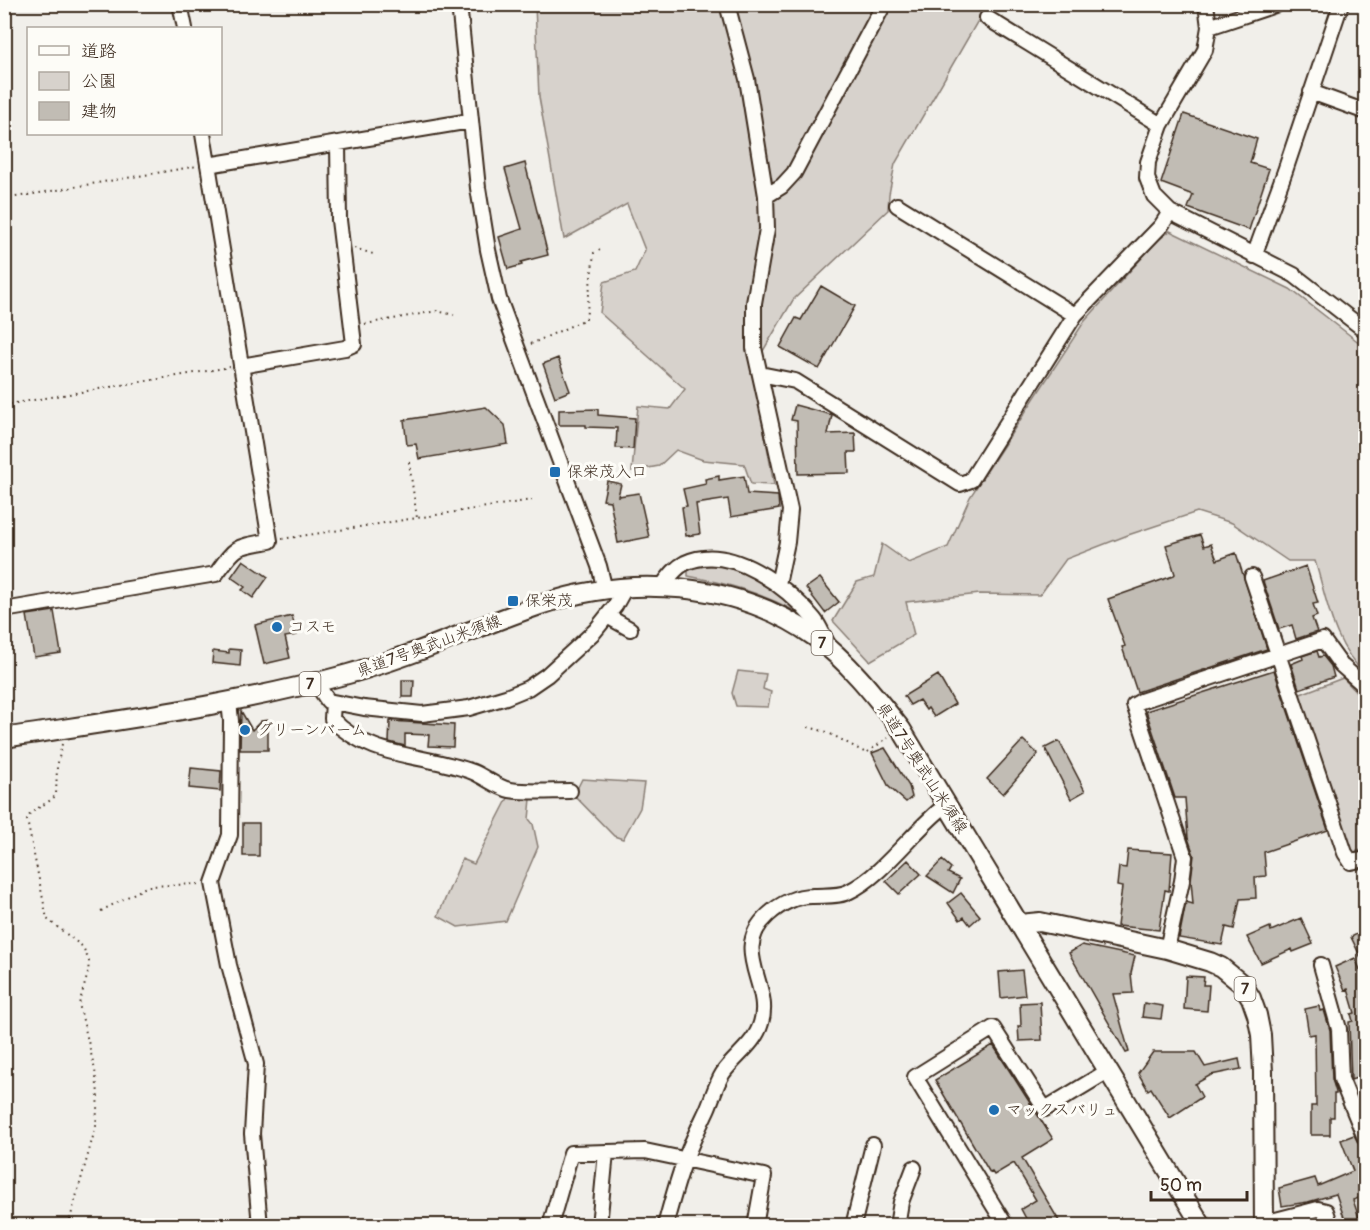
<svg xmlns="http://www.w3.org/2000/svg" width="1370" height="1230" font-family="Pangolin,'Klee One',sans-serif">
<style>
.green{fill:#d7d2cc;stroke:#897e75;stroke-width:1.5}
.building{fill:#c1bcb4;stroke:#3b2a1e;stroke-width:1.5}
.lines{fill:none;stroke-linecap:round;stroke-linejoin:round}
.minor-casing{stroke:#3b2a1e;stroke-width:18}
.major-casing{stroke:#3b2a1e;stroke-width:22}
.path{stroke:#3b2a1e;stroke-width:2;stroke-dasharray:1.5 4.5;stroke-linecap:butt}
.minor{stroke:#fdfcf7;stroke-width:14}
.major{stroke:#fdfcf7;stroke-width:18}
.poi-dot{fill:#1f6fb2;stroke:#fdfcf7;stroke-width:2}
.labels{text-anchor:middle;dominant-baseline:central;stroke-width:6;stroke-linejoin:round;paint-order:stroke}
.shield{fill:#fdfcf7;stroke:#75695f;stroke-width:1.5}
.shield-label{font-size:15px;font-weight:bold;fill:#3b2a1e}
.poi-label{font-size:16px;fill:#3b2a1e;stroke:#fdfcf7;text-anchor:start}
.street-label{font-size:16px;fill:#3b2a1e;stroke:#fdfcf7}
</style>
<rect width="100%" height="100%" fill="#f1efea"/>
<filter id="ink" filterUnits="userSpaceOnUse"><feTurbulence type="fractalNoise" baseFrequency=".0167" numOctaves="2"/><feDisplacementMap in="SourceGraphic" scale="12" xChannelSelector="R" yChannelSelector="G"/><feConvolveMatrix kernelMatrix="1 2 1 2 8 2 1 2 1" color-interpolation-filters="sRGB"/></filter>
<g filter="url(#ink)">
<path class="green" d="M535,5H987L895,164L889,194L888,210L793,300L753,368L774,485L751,484L744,464L703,460L676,450L659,466L632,471L638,406L670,409L685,389L600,313L604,282L635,272L645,250L627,204L564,239L539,97Z
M1170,231L1290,289L1365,347V673C1333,646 1327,599 1315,561H1288L1232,523L1197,512L1128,535L1066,559L1040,595L980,594L906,602L914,635L870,661L833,621L857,582L874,577L882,544L909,563L948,547L970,497L1084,322L1157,241Z
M716,565C746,570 776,589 797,612C759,592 729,584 688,576V568Z
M738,671L766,674L763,689L771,692L768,707L736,706L732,693Z
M1343,678L1365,701V731L1360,741L1365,745V849L1350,853L1298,695Z
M582,779L644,783L640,808L623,839L614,836L574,795Z
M509,796L531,799L529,819L533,824L538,847L506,921L458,927L438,916L462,859L474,864Z"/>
<path class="building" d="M1184,114L1257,139L1250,163L1269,169L1249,230L1188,208L1193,195L1161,183Z
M525,163L548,255L521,262L522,265L508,269L499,237L522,229L505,169Z
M821,286L855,306L819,369L780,347L796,318L801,320Z
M558,358L570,391L555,397L543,364Z
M795,405L832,415L828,434L855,433L856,452H848L849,473L798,474L797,421L791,420Z
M486,407L505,425L508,444L419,459L416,444L407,445L404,420Z
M598,409V415L635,418L633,449L616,448L617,428L586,427V425H559V410Z
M719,476V480L744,476L747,494L778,496L779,509L731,517L728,499L696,504L700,534L686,536L682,507L687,506L683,489L706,484L705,479Z
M607,481L621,484L618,496L639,493L649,537L618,543L610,501L603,500Z
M1200,535L1204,546L1211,544L1217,560L1236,553L1267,649L1137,692L1122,647L1125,646L1108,599L1173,576L1175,574L1166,545Z
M243,560L268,577L253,598L242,590L245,587L231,577Z
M1306,566L1318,603L1313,604L1317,616L1312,618L1317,632L1296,639L1292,625L1279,629L1263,581Z
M820,578L839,602L825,613L806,588Z
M54,611L61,653L34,657L27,615Z
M292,616L297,635L285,637L290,658L264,664L255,625Z
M229,649L241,650L240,666L212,663L213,651L229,653Z
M1317,651L1319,657L1323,656L1331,666L1334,677L1299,689L1291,664L1303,659L1302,656Z
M1274,670L1328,830L1264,852L1266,876L1255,877L1256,898L1240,899L1234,929L1226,927L1222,945L1179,938L1186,902L1193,904L1191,880L1194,855L1188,838L1185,798H1175L1146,711Z
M938,675L955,704L934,717L928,708L926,710L919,700L910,705L904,696Z
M402,680H414L413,697H402Z
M241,711L252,730L261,721L268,720V750H240Z
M390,721L454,725L453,747L428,746L429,735L405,734V746L389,742Z
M1023,740L1038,754L1003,794L987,779Z
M1059,741L1085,791L1071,799L1045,748Z
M885,748L909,786L912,797L906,802L889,787L872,753Z
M191,768L221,771L220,791L189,788Z
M243,823H259V856H243Z
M1128,850L1172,853L1169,891L1165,890L1159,930L1117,926L1122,887L1117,886L1119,867L1126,868Z
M908,860L921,874L899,894L886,881Z
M942,860L951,868L948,873L960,879L953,893L927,876Z
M961,893L980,916L970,925L964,917L960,920L948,903Z
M1301,918L1313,944L1293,952L1292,949L1261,963L1247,937L1270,927L1271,931Z
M1361,932L1365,941V966L1351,937Z
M1082,945L1135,956L1131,973L1133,993L1113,994L1129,1052L1126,1053L1069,953Z
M1355,958L1365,981V1075L1351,1080L1349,1022L1353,1021L1351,1014L1355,1013L1348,989L1345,990L1335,967Z
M1022,970L1025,995L1001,998L999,972Z
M1186,976L1204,977L1203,985H1209L1207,1011L1184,1009Z
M1040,1002L1042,1040L1019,1041L1018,1026H1021L1020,1003Z
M1144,1003L1163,1006L1161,1019L1142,1017Z
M1319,1006L1320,1011L1324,1010L1330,1030L1332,1079L1336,1092V1094H1334V1117H1330V1135H1311V1106H1316L1315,1034L1309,1035L1305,1009Z
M993,1045L1053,1139L1022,1158L1062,1226H1030L1021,1209L1036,1200L1014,1163L994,1175L992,1172L990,1173L935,1080Z
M1153,1052H1196L1205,1067L1239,1059L1241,1069L1211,1075L1195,1084L1202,1097L1170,1118L1151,1088L1148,1090L1138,1073Z
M1354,1135L1365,1156V1196L1353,1200L1362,1226H1347L1336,1194L1308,1202L1282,1206L1279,1188L1315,1178L1318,1186L1353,1171L1341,1140Z"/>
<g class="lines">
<g class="minor-casing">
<path id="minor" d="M180,4L185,28
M459,4L478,188L488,250L499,299L599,566L605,590
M727,4L747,79L766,196L767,229L754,303V348L790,510L787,542L778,584
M1206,4L1209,27L1205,50L1161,125L1148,162L1147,178L1154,196L1170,212L1294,275L1366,331
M987,18L1161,125
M1209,27L1278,4
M1311,92L1366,112
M208,165L470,121
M766,196L782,186L794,173L884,4
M897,205L1075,315
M1254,256L1285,171L1341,4
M241,366L345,348L354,344L339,220L338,144
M760,374L795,381L960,484L971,480L1075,315L1161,226L1170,212
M1252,577L1345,853L1351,862L1366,859
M662,586C669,577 675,568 685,563C730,542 787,587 814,619C820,626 823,636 828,644
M4,610L216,574C237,545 235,547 270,541L203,134
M607,616L630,629
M316,683L328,701L364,708L422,714L469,708L506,697L528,688L547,675L595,631L615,606L625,588
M229,701L231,721L230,835L213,883L229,965L256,1064L252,1134L260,1226
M333,702L332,719C369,759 426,754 473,772C485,777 498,788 510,790C529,793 551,791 570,791
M1167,949L1182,881L1185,857L1134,705L1141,701L1323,640L1341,665L1366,687
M1321,965L1339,1029L1341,1079L1366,1140
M1264,1223L1318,1209L1326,1211L1331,1226
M550,1226L571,1153L645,1151L764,1176L755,1226
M599,1226L606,1152
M665,1226C671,1204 677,1181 685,1160C691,1143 699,1127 707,1110C712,1099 716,1084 723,1073C735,1056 755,1044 761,1023C773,985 729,951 768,915C780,904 796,896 812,896C825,895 837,897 848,892C884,875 914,829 946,805
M853,1226L873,1145
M897,1226L901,1202L914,1168
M1006,1226L915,1077L993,1028L1045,1109L1108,1071"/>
</g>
<g class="major-casing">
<path id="major" d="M4,738C119,720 236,705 348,674C414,656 476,627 540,605C629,574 737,581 815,637C849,662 875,696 901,729L1202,1226
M1020,924L1040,922L1167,949L1210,962L1221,967L1243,985L1251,998L1257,1015L1261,1035L1263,1072L1264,1226"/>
</g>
<path class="path" d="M4,199L197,166
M354,248L373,254
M365,324L437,311L454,315
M531,344L586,319L594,253L602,249
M4,405L230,367
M409,462L417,518
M282,539L532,500
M808,727L827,732L866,753L888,738
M62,744L57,767L56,795C48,805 31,808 27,820L47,919L83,947L89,961L88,973L79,1004L95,1070L98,1093L96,1126L68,1226
M101,911L148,886L201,884"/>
<use href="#minor" class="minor"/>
<use href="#major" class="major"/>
</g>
</g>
<g class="poi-dot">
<rect x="549" y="466" width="12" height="12" rx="3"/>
<rect x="507" y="595" width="12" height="12" rx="3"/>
<circle cx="277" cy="627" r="6"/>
<circle cx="245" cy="730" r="6"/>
<circle cx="994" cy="1110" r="6"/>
</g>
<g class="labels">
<g class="shield">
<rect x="811.5" y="631" width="21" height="24" rx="4.5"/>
<rect x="299.5" y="672" width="21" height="24" rx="4.5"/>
<rect x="1234.5" y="977" width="21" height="24" rx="4.5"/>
</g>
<g class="shield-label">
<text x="822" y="643">7</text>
<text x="310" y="684">7</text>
<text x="1245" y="989">7</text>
</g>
<g class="poi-label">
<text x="567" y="472">保栄茂入口</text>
<text x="525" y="601">保栄茂</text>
<text x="289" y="627">コスモ</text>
<text x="257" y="730">グリーンバーム</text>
<text x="1006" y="1110">マックスバリュ</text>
</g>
<g class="street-label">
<text transform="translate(429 646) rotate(-20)">県道7号奥武山米須線</text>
<text transform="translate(922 768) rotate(57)">県道7号奥武山米須線</text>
</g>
</g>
<rect width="1370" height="1230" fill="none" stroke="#fdfcf7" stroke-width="24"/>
<rect x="12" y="12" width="1346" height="1206" fill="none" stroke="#3b2a1e" stroke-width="2" filter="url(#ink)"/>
<rect x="27" y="27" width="195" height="108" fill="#fdfcf7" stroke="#afa8a0" stroke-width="1.5"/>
<rect x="39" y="46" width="30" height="9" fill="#fdfcf7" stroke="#afa8a0" stroke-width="1.5"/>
<text x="81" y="57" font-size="18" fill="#3b2a1e">道路</text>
<rect x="39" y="72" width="30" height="18" fill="#d7d2cc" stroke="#afa8a0" stroke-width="1.5"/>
<text x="81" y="87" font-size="18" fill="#3b2a1e">公園</text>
<rect x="39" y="102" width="30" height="18" fill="#c1bcb4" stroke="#afa8a0" stroke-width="1.5"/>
<text x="81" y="117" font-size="18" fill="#3b2a1e">建物</text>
<path d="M1151 1191v9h96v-9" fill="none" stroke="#3b2a1e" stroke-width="3"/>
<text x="1160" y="1191" font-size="18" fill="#3b2a1e" stroke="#fdfcf7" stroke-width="4.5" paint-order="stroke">50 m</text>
</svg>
